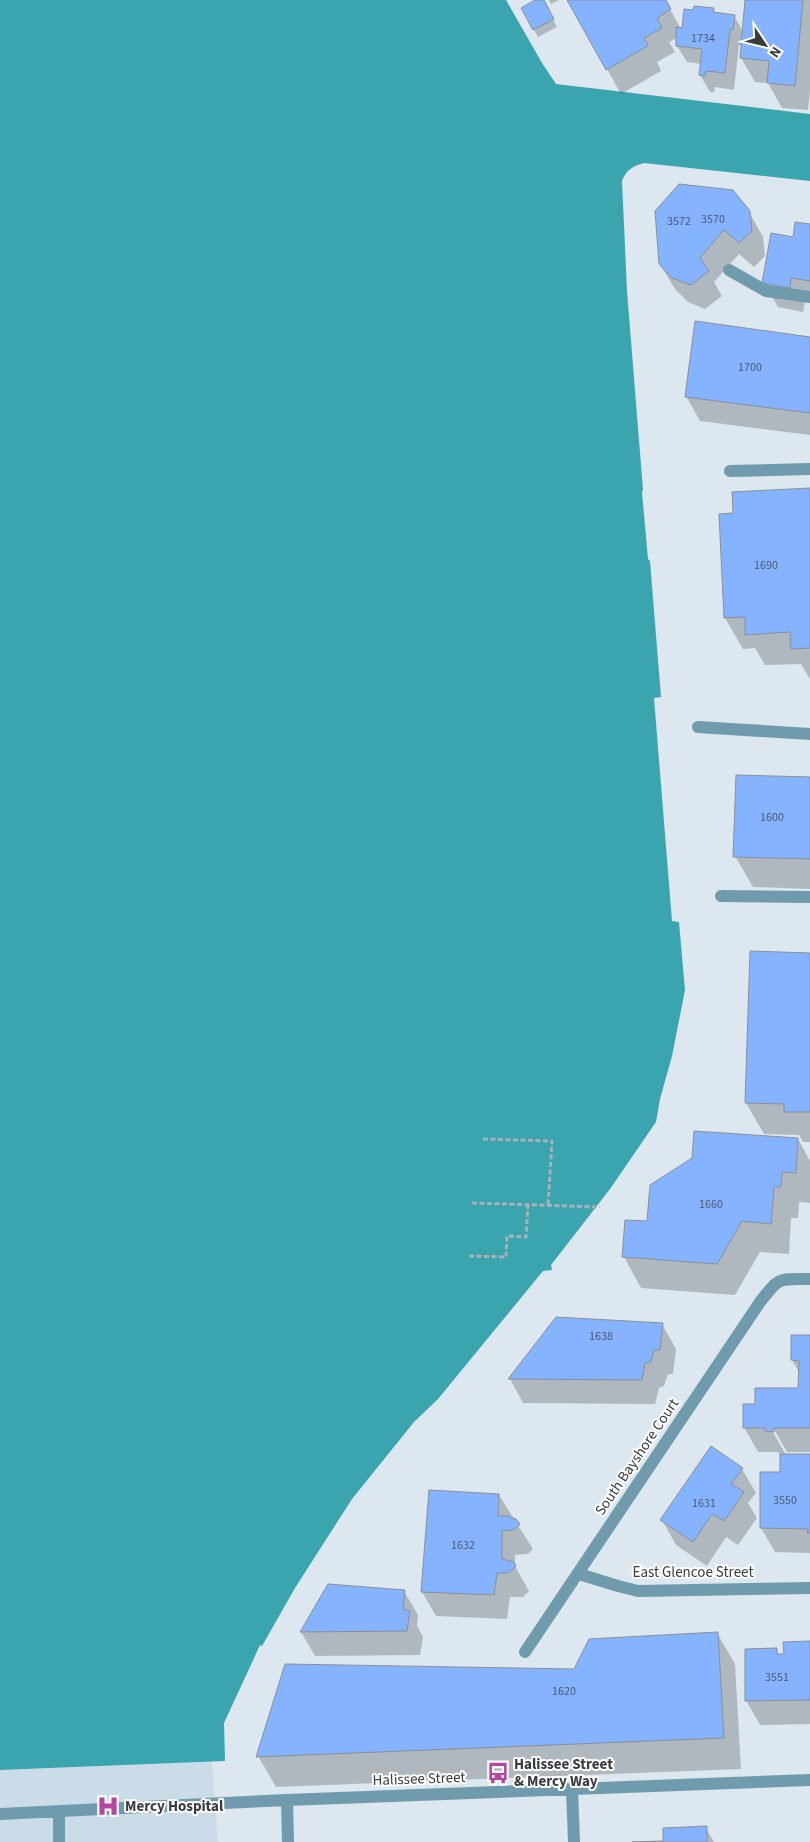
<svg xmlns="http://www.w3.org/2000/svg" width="810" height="1842" font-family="'Source Sans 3',sans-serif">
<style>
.built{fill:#cbdce9}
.water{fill:#3aa4af}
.shadow{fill:#0003}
.building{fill:#86b3ff;stroke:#898f99}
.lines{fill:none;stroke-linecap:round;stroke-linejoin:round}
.path{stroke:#a9b2b8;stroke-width:3;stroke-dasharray:5 2.5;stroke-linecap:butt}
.minor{stroke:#6f9bac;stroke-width:12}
.labels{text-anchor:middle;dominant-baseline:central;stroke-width:4;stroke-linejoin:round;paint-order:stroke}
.number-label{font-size:12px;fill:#4c5a70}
.street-label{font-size:15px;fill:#393d40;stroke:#fff}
.poi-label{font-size:15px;font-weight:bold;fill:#393d40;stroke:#fff;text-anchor:start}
</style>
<rect width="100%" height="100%" fill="#dce7ef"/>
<path class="built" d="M212,1762L218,1842H0V1770Z"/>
<path class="water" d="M0,0H506L542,63L556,84L810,114V181L644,163C633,166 626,170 622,181L627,291L643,490L642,492L648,559L650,561L661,697L654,698L672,921L679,922L685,990L672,1056L660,1099L656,1122L610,1189L551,1265L552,1270L543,1271L438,1399L414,1422L352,1499L295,1588L262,1646L260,1645L224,1723L225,1761L0,1770Z"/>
<path class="shadow" d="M538,0H543L557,27L538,37L522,8Z
M549,0H559L551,4Z
M568,0H665L682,31L695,12L713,9L716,14L734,16L744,33L747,0H810V91L808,110L782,108L768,83L755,82L741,58L742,46L739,45L734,90L715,87L714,92H710L700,75L702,64L687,62L677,46V38L669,42L675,52L657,62L661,71L621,94Z
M749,212L763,237L765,256L754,267L739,254L714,282L722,296L705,309L688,302L675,289L660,264Z
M810,226V303L805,302L803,312L778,307L764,283L794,239Z
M810,338V435L700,421L686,396Z
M810,489V679L801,664L765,665L755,648L743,649L725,618L735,514Z
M810,778V889L753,887L735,856Z
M810,954V1142H803L799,1135L764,1134L746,1103Z
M798,1139L810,1161V1203L799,1202L798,1218H791L789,1254L760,1252L735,1295L641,1288L624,1257L648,1223Z
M557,1318L662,1324L676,1349L673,1374H668L664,1386L659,1388L655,1404L523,1403L510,1379Z
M810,1336V1452H787L772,1426L770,1427L786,1455H810V1553L775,1552L761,1528L781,1473L780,1455L778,1452H758L744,1427L757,1405L800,1389V1374L792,1360Z
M742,1469L756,1493L748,1503L757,1518L738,1545L726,1537L707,1566L676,1545L662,1520Z
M499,1495L533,1549L528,1554L515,1555V1566L529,1591L523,1597H510L507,1619L436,1616L422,1592Z
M328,1585L404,1591L418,1615L417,1626L423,1637L420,1655L315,1656L301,1632Z
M717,1633L735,1664L741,1769L276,1787L258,1756Z
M810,1643V1724L760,1725L746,1700L776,1650L779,1655L785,1656Z
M706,1828L714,1842H658H664Z"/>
<path class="building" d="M535,0H544L554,19L533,30L521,8Z
M567,0H666L671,9L657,18L662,28L644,38L648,46L606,70Z
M745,0H803L795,86L767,83L769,61L740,58Z
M694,6L714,8L713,12L735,15L733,30L730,29L725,73L706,71L705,76L699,75L702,49L676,46V27L682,28L684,9L693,10Z
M679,184L733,190L750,211L752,231L739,243L724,230L700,258L709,271L691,285L672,278L659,264L655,211Z
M795,222L810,224V281L791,278L790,288L762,283L771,233L793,237Z
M695,321L810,337V413L685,397Z
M810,488V648L791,649L790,632L745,635V617L724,618L719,514L733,513L732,492Z
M736,775L810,777V859L733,857Z
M750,951L810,953V1112H784V1104L745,1103Z
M694,1131L798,1138L796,1173L782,1172L781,1187H774L771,1224L742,1221L717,1264L622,1257L625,1220L647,1221L650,1185L692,1158Z
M556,1317L663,1323L660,1350H654L651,1362L645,1363L642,1380L508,1379Z
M791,1335H810V1428H774V1432L765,1431V1428H743V1404H755V1388H798L799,1361L791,1360Z
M711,1446L743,1468L731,1484L744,1492L724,1521L712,1514L693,1542L660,1520Z
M780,1454H810V1533H807L808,1529L760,1528V1472H780Z
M429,1490L499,1494L498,1516H507L516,1519L520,1524L514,1530L502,1531V1559L514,1562L516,1566L508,1573H497L494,1595L421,1592Z
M328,1584L405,1590L403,1609L410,1611L407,1631L300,1632Z
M718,1632L724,1738L256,1757L285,1664L574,1669L589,1639Z
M810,1641V1700L745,1701V1649L777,1648V1654H784L783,1642Z
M707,1826V1842H632L663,1841V1828Z"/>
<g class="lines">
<path class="path" d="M483,1139L552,1141L548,1206
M472,1203L600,1207
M469,1256L506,1257L507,1236L526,1237L528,1204"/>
<path class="minor" d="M729,270L766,291L810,297
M730,471L810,469
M698,727L810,734
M721,896L810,897
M579,1574L618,1586L638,1591L810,1588
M525,1652L760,1302C780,1276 779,1279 810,1279
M572,1789L574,1842
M287,1800L288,1842
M59,1812V1842
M0,1814L287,1800L810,1780"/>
</g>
<defs>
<g id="bus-bare" transform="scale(1.725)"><path d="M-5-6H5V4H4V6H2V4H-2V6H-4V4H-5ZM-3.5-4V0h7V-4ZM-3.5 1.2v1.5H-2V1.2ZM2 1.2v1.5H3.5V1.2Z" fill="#b445a2" stroke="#fff" stroke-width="2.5" paint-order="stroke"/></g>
<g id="hospital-bare" transform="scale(1.725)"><path d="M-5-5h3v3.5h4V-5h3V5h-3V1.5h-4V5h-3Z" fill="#b445a2" stroke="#fff" stroke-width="2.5" paint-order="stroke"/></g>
</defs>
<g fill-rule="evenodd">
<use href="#bus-bare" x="498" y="1773"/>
<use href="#hospital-bare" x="108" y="1806"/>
</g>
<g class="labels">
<g class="number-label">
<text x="703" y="38">1734</text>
<text x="713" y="219">3570</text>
<text x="679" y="221">3572</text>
<text x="750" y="367">1700</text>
<text x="766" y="565">1690</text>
<text x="772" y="817">1600</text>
<text x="711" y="1204">1660</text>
<text x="601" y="1336">1638</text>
<text x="785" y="1500">3550</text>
<text x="704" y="1503">1631</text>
<text x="463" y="1545">1632</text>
<text x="777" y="1677">3551</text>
<text x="564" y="1691">1620</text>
</g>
<g class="street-label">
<text transform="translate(637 1457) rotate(-56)">South Bayshore Court</text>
<text x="693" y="1572">East Glencoe Street</text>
<text transform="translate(419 1779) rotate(-2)">Halissee Street</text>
</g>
<g class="poi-label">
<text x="514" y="1764">Halissee Street<tspan x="514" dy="17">&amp; Mercy Way</tspan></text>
<text x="125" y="1806">Mercy Hospital</text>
</g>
</g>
<g transform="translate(765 45) rotate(125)" stroke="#ffffff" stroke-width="4" paint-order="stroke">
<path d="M0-4L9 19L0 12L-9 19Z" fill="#393d40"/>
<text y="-8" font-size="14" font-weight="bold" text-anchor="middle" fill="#393d40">N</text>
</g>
</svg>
